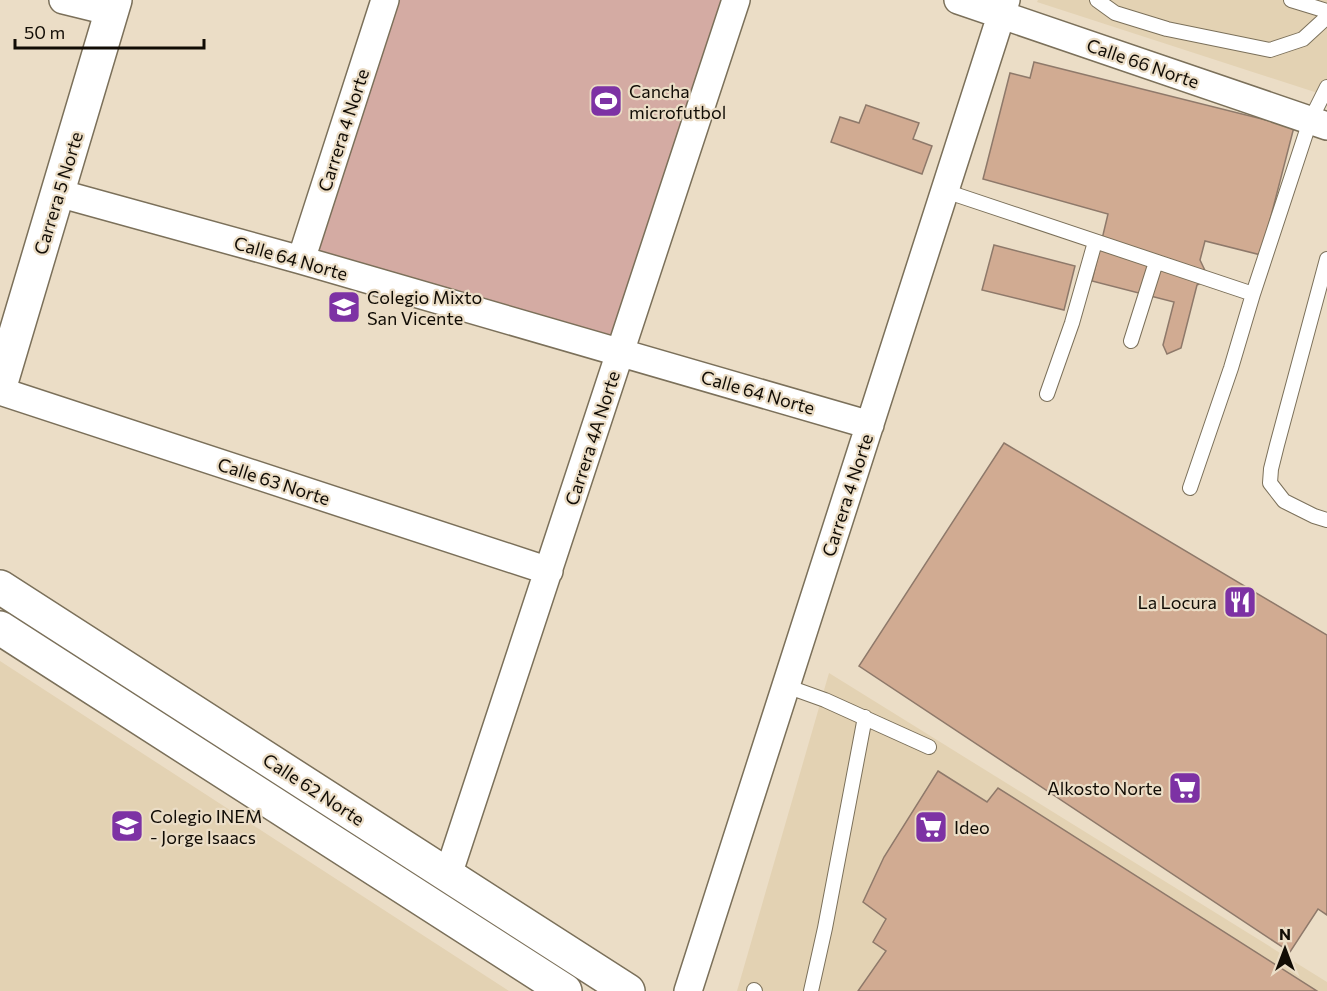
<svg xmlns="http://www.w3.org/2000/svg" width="1327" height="991" font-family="Commissioner,sans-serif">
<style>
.built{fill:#e3d2b3}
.green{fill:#d4aba3}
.building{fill:#d1ab92;stroke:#8e796a;stroke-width:1.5}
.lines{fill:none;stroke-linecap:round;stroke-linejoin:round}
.lane-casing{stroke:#7b705a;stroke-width:16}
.street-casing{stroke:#7b705a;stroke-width:30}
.secondary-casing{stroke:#7b705a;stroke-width:36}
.lane{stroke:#fff;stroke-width:14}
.street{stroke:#fff;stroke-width:27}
.secondary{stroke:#fff;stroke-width:33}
.labels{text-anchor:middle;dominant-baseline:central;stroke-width:4.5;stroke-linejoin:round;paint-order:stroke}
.street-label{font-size:18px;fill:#110c05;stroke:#ebddc6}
.poi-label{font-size:18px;fill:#110c05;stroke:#ebddc6;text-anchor:start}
</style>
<rect width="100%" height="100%" fill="#ebddc6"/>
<path class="built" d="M1038,0H1327V96L1037,2Z
M0,661L509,991H0Z
M829,673L1327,982V991H737Z"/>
<path class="green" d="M385,0H736L620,353L301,260Z"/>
<path class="building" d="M1034,62L1294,127L1261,255L1205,241L1200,260L1209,279L1197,285L1181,348L1167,354L1163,345L1174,302L1092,281L1108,214L983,179L1010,73L1030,78Z
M866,105L919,123L913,139L932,146L922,174L831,142L840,117L859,123Z
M994,245L1075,266L1064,310L982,290Z
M1004,443L1327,635V915L1318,909L1290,952L859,666Z
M938,771L987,802L998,788L1317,991H858L886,951L873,942L886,919L863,902L884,857Z"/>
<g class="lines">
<g class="lane-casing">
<path id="lane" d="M1097,0L1115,13L1167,29L1270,50L1303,39L1327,17
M1291,0L1327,11
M945,191L1253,294
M1327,259L1277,445L1271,469L1270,483L1284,501L1314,516L1327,520
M1131,341L1156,262
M1047,394L1072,323L1095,242
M1190,488L1231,368L1253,294L1310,121L1327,87
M786,686L825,700L929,747
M754,990L755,991
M811,991L825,928L865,717"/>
</g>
<g class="street-casing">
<path id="street" d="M63,0L112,12
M958,0L1327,126
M58,193L301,260L870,425
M301,260L385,0
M0,391L549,571
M448,875L736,0
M688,991L1006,0"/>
</g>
<g class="secondary-casing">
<path id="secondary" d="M0,386L115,0
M0,587L628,991
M0,628L565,991"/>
</g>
<use href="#lane" class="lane"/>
<use href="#street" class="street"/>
<use href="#secondary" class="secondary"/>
</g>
<defs>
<g id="stadium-square" transform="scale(1.725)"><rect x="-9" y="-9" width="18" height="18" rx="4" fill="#7d32a4" stroke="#ebddc6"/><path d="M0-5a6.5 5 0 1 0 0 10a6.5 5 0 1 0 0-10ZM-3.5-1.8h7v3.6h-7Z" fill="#fff"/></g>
<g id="school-square" transform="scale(1.725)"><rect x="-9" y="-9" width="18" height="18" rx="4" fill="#7d32a4" stroke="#ebddc6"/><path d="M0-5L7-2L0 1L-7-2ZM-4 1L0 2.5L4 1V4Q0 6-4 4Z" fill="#fff"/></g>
<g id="restaurant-square" transform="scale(1.725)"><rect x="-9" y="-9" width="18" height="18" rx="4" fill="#7d32a4" stroke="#ebddc6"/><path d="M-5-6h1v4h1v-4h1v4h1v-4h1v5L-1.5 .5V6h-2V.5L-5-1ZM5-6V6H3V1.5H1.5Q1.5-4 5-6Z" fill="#fff"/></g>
<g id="supermarket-square" transform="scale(1.725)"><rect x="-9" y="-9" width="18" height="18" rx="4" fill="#7d32a4" stroke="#ebddc6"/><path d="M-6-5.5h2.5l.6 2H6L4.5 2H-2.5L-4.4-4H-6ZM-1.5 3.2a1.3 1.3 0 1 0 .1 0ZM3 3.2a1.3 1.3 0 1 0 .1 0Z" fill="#fff"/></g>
</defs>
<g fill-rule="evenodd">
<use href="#stadium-square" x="606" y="101"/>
<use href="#school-square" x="344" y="307"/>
<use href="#restaurant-square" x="1240" y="602"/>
<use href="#supermarket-square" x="1185" y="788"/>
<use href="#school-square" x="127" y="826"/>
<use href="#supermarket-square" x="931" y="827"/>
</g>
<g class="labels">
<g class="street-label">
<text transform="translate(1143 63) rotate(19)">Calle 66 Norte</text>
<text transform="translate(343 130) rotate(-72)">Carrera 4 Norte</text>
<text transform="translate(58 193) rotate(-73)">Carrera 5 Norte</text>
<text transform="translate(291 258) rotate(16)">Calle 64 Norte</text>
<text transform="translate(758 392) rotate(16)">Calle 64 Norte</text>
<text transform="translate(592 438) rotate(-72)">Carrera 4A Norte</text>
<text transform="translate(274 481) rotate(18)">Calle 63 Norte</text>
<text transform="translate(847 495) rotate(-72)">Carrera 4 Norte</text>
<text transform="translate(314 789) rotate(33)">Calle 62 Norte</text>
</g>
<g class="poi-label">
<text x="629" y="91">Cancha<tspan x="629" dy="21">microfutbol</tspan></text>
<text x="367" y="297">Colegio Mixto<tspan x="367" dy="21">San Vicente</tspan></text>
<text x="1217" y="602" text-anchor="end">La Locura</text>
<text x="1162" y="788" text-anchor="end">Alkosto Norte</text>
<text x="150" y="816">Colegio INEM<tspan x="150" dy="21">- Jorge Isaacs</tspan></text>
<text x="954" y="827">Ideo</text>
</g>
</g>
<g transform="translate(1285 949)" stroke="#ebddc6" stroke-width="4.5" paint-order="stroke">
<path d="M0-4.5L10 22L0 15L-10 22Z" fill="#110c05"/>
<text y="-9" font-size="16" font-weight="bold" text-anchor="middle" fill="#110c05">N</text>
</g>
<path d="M15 39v9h189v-9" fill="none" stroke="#110c05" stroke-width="3"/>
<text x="24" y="39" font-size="18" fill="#110c05" stroke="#ebddc6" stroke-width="4.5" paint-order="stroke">50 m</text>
</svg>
